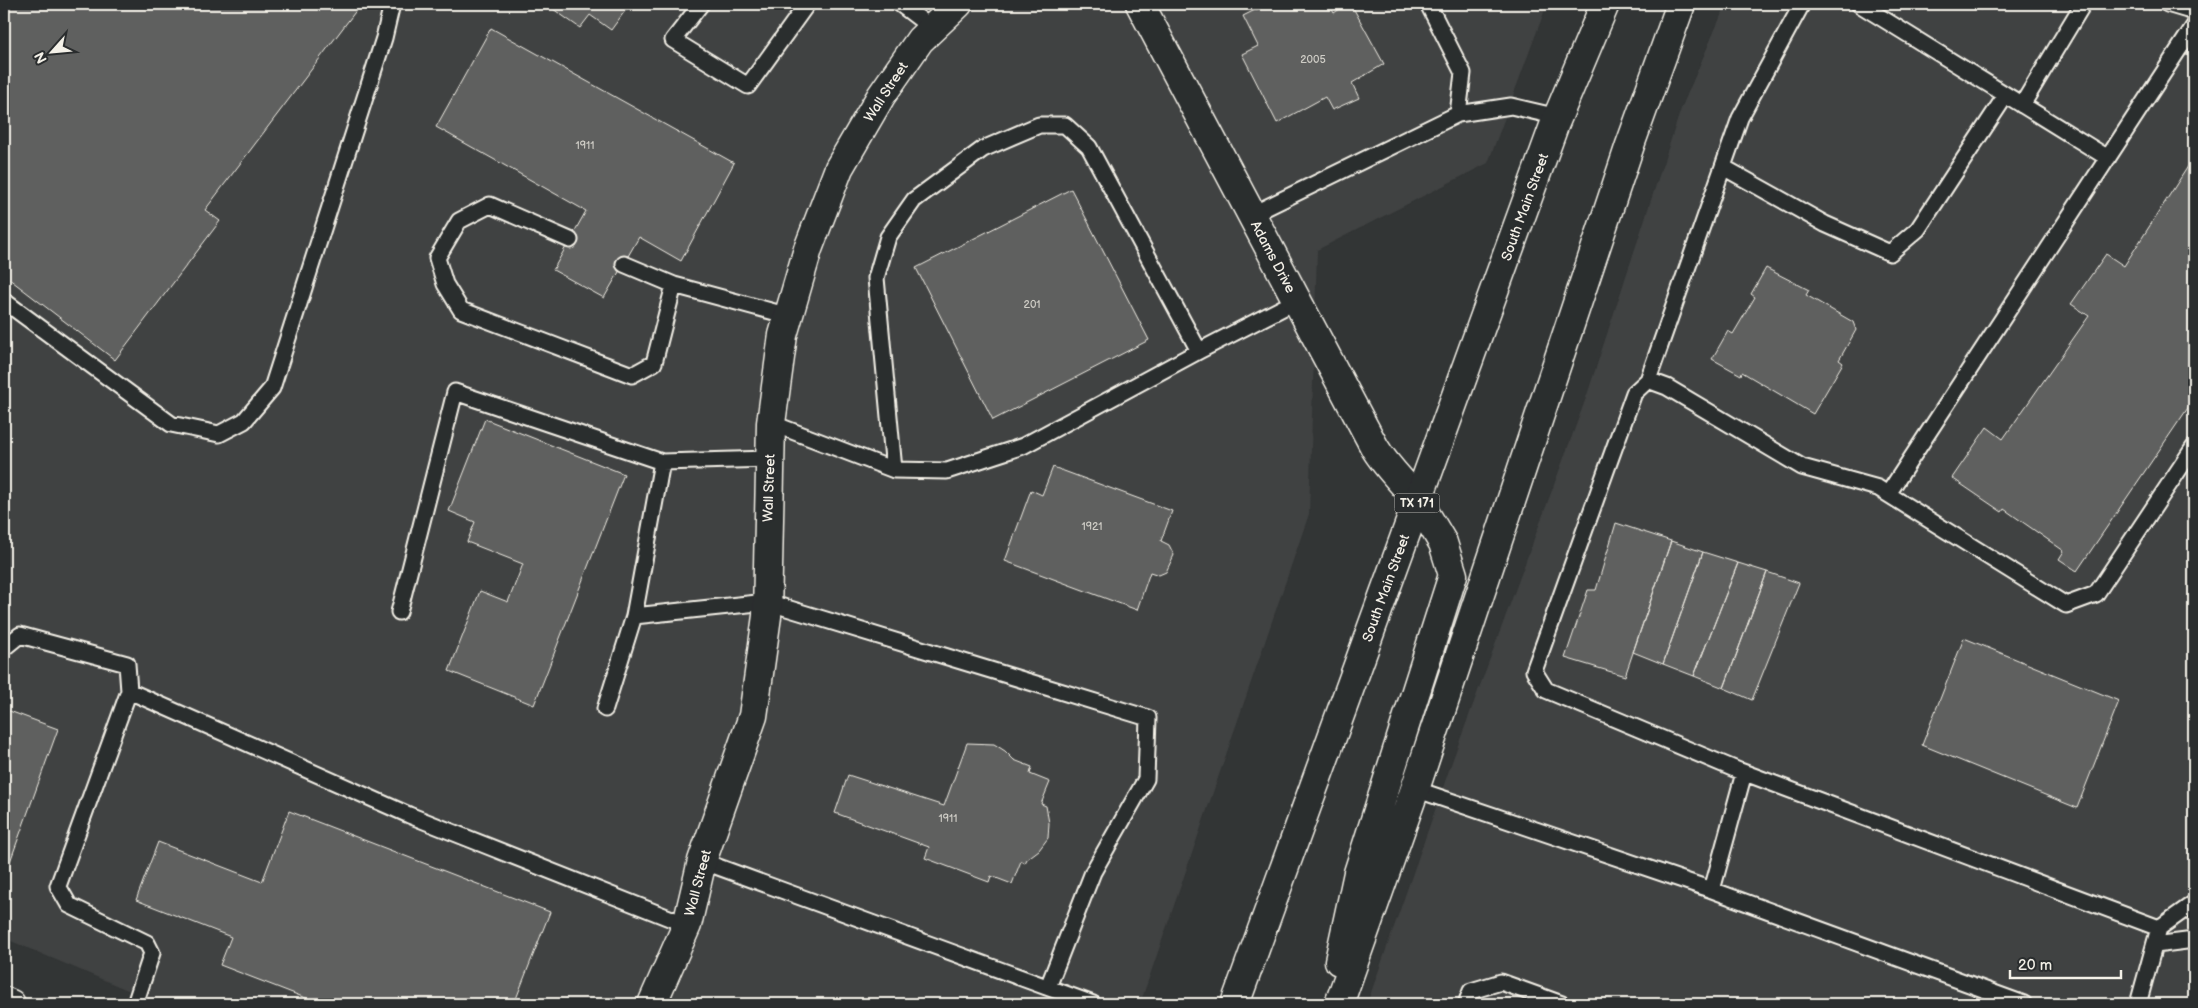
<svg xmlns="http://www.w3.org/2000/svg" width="2198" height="1008" font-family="'Balsamiq Sans',sans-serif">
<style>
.built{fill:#404242}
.building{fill:#5f605f;stroke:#f4f1e8}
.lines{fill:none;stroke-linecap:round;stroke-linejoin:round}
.lane-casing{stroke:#f4f1e8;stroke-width:19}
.street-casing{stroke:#f4f1e8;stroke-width:31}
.secondary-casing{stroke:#f4f1e8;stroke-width:31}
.primary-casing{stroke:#f4f1e8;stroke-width:31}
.lane{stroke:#2a2d2e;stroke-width:15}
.street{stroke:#2a2d2e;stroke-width:28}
.secondary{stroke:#2a2d2e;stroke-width:28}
.primary{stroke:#2a2d2e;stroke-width:28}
.labels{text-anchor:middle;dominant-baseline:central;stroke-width:4.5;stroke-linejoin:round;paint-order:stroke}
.number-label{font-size:11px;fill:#cfcdc6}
.shield{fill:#2a2d2e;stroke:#b7b6b0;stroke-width:1}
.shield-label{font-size:12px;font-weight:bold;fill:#f4f1e8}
.street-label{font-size:14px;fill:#f4f1e8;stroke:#2a2d2e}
</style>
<rect width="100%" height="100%" fill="#323535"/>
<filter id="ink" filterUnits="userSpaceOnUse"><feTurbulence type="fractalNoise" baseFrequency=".02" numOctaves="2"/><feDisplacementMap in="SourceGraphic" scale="10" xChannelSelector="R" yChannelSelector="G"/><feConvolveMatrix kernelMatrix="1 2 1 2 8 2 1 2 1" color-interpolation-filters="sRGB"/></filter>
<g filter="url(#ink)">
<path class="built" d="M4,4H1547L1488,163L1317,250L1309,514L1140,1004H161L4,938Z
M1726,4H2194V1004H1367L1453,759L1586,398L1681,109Z"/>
<path class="building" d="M4,4H361L205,210L220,221L115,360L4,275Z
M546,4H630L611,30L590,15L580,28Z
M1267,4H1329L1334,13L1347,4H1351L1384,64L1352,83L1359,98L1332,110L1325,97L1277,123L1242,54L1258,46L1243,16Z
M1971,4H1985L1981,10Z
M491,28L734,163L681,261L639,237L604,298L553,270L586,211L436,127Z
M2194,157V399L2077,571L2059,559L2064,551L2004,509L2002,512L1952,478L1987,427L2003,439L2089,316L2071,304L2106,254L2124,266Z
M1071,189L1149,340L993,420L916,268Z
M1766,268L1809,290L1806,295L1853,322L1856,330L1839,360L1843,363L1813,414L1742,372L1741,375L1712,359L1728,331L1733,334L1755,297L1751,294Z
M485,419L624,474L534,705L449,671L480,591L508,602L523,564L467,542L475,522L449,511Z
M1053,467L1172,511L1161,541L1169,545L1174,555L1166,572L1159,575L1150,572L1137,610L1005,561L1031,490L1042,495Z
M1616,523L1671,541L1625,676L1565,658L1588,590H1596Z
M1671,541L1703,552L1663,664L1633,652Z
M1703,552L1738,563L1694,676L1663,664Z
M1738,563L1767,572L1724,688L1694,676Z
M1767,572L1799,583L1752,700L1724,688Z
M1964,638L2119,701L2077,808L1922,745Z
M4,709L58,729L7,870L4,869Z
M967,743L994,744L1005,751L1014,760L1032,767L1030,774L1050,782L1041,804L1046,806L1049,823L1048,838L1039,850L1027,859L1025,863L1021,861L1012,884L991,876L989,882L925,858L929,847L835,813L848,775L944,806Z
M289,811L550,912L514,1004H383L370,999L368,1004H321L220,965L231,937L136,900L158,842L262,882Z"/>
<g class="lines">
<g class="lane-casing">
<path id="lane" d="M701,4L673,40L748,86L807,4
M900,4L933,29
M1428,4L1463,73L1458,114
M1859,4L2108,158
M2167,4L2194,12
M2022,105L2083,4
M1723,167L1825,224L1890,253L1918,229L2006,95
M1251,215L1458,114L1511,106L1558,117
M570,240L490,205L459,221L437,258L445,284L461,310L632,375L654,363L674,285
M624,264L674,285L789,316
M4,301L171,424L219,434L244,421L272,388L384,38L392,4
M1648,380L1740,118L1802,4
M771,423L894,470L947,471L1023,446L1199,351L1296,301
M894,470L876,278L888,237L914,200L983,149L1039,125H1065L1089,147L1199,351
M1888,494L2194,26
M399,612L455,392L662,462
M634,616L662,462L770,459
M4,648L20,635L127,664L129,691L58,886L69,905L147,943L152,953L135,1004
M129,691L409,815L687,925
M605,709L634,616L767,602L1148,718L1146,779L1093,872L1048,987
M1740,771L2159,928L2138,1004
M1415,789L1712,890L2024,1004
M702,861L1093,1004
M1712,890L1744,773L1546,690L1534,671L1634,393L1648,380L1667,387L1802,467L1878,488L2066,605L2096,594L2194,447
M2159,928L2194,903
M2155,945L2194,940
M1466,1004L1471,991L1501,982L1562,1004"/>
</g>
<g class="street-casing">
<path id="street" d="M1140,4L1375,448C1387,468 1404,483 1418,501
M652,1004L687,925L702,861L753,716L767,616L771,423L783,335L808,249L839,168L881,96L920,40L958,4"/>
</g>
<g class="secondary-casing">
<path id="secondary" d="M4,1001L11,1004"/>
</g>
<g class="primary-casing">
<path id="primary" d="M1339,961L1358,873L1453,575L1443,543L1418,501
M1235,1004L1555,123L1605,4
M1339,1004L1415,789L1630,145L1681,4"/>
</g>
<use href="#lane" class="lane"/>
<use href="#street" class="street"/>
<use href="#secondary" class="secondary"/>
<use href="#primary" class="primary"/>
</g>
</g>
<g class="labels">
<g class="number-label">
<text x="1313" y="59">2005</text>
<text x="585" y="145">1911</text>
<text x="1032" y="304">201</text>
<text x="1092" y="526">1921</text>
<text x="948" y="818">1911</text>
</g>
<rect class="shield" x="1394.5" y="493.5" width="45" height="19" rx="4"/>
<g class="shield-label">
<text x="1417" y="503">TX 171</text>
</g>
<g class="street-label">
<text transform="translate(886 92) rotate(-57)">Wall Street</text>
<text transform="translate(1525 207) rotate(-70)">South Main Street</text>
<text transform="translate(1273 257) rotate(62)">Adams Drive</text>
<text transform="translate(769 488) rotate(-88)">Wall Street</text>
<text transform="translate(1386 588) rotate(-70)">South Main Street</text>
<text transform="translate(698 883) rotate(-75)">Wall Street</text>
</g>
</g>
<rect width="2198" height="1008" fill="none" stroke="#2a2d2e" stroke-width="20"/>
<rect x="10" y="10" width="2178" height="988" fill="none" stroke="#f4f1e8" stroke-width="2" filter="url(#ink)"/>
<g transform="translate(52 52) rotate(243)" stroke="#2a2d2e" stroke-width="4" paint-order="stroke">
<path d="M0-4L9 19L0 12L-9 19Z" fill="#f4f1e8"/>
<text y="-8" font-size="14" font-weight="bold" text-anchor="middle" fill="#f4f1e8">N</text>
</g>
<path d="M2010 970v8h111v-8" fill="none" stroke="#f4f1e8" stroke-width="2.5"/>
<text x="2018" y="970" font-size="15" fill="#f4f1e8" stroke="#2a2d2e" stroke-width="4" paint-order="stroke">20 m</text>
</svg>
